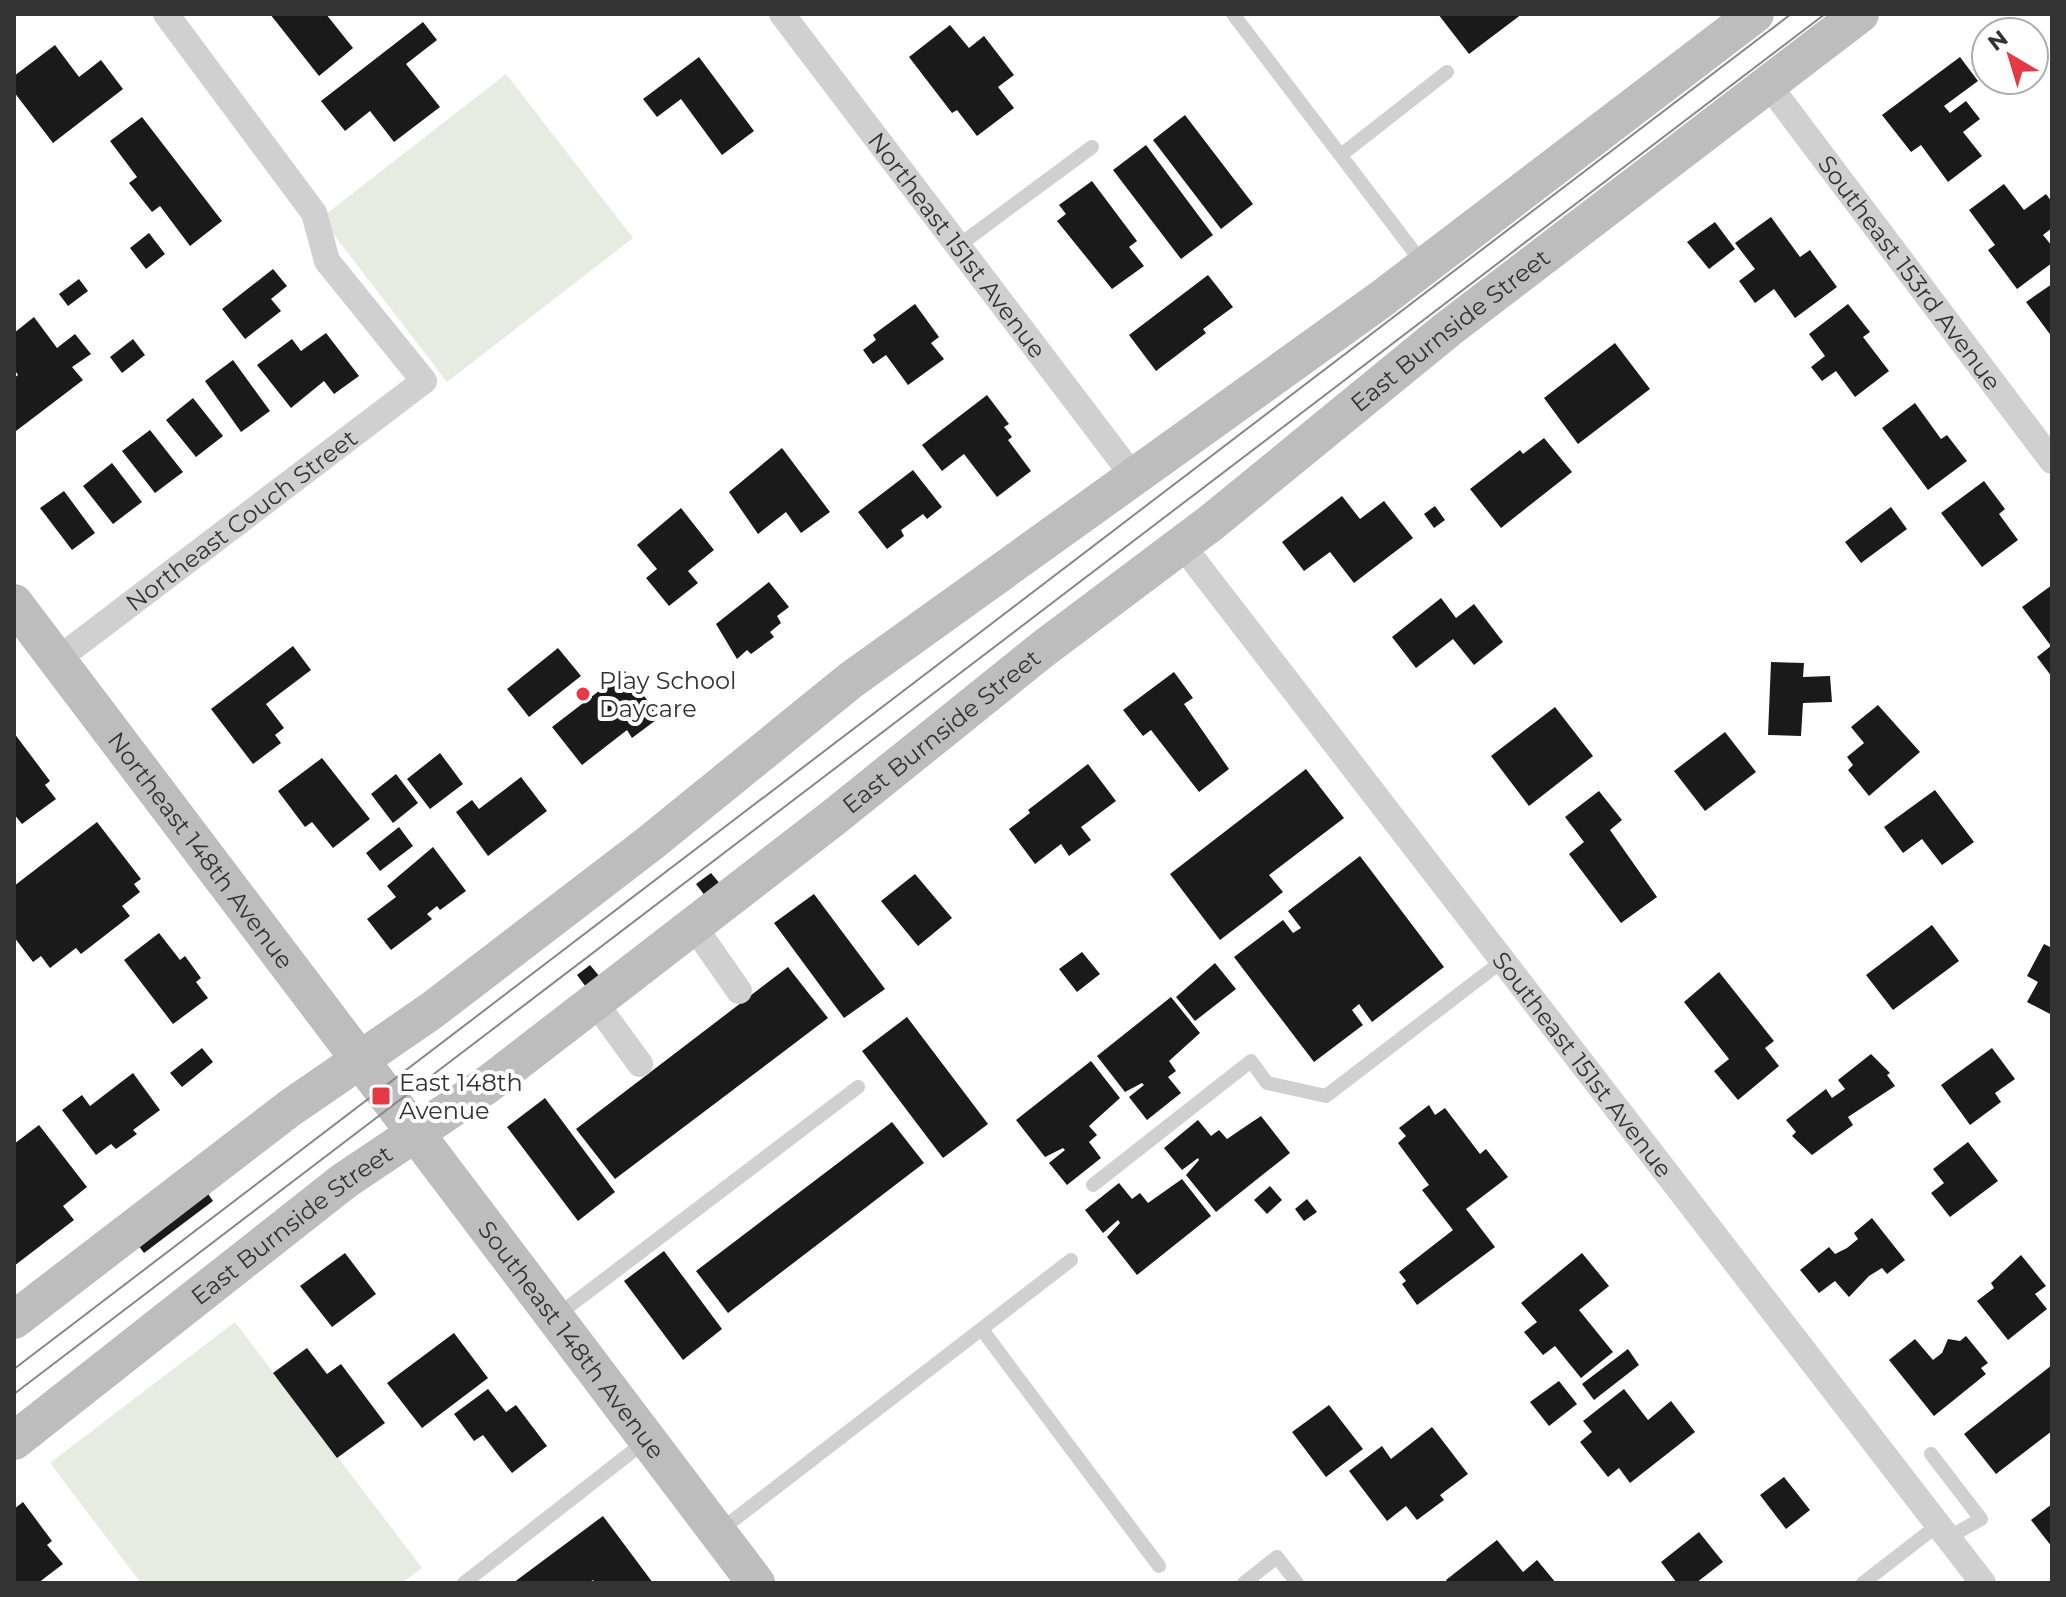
<svg xmlns="http://www.w3.org/2000/svg" width="2066" height="1597" font-family="Montserrat,sans-serif">
<style>
.green{fill:#e6ecdf}
.building{fill:#1a1a1a}
.lines{fill:none;stroke-linecap:round;stroke-linejoin:round}
.lane{stroke:#d0d0d0;stroke-width:14}
.street{stroke:#d0d0d0;stroke-width:26}
.secondary{stroke:#bdbdbd;stroke-width:38}
.tram{stroke:#888;stroke-width:2}
.poi-dot{fill:#e63946;stroke:#fff;stroke-width:3}
.labels{text-anchor:middle;dominant-baseline:central;stroke-width:8;stroke-linejoin:round;paint-order:stroke}
.street-label{font-size:24px;fill:#333;stroke:#fff}
.poi-label{font-size:24px;fill:#333;stroke:#fff;text-anchor:start}
</style>
<rect width="100%" height="100%" fill="#fff"/>
<path class="green" d="M506,74L633,238L447,382L321,218Z
M235,1322L422,1568L402,1583H141L50,1463Z"/>
<path class="building" d="M270,14H326L353,48L319,76Z
M1438,14H1522L1469,54Z
M423,22L437,40L406,64L440,107L394,142L370,111L345,131L321,101Z
M950,25L969,48L984,36L1014,75L998,87L1014,108L977,136L957,110L952,113L909,57Z
M55,45L79,77L101,60L123,89L53,143L14,92V76Z
M699,57L754,131L722,155L681,99L657,117L643,99Z
M1960,57L1978,81L1944,106L1950,113L1966,101L1980,119L1963,132L1982,156L1948,182L1921,145L1911,152L1882,115Z
M1185,115L1253,204L1221,229L1153,140Z
M142,117L222,221L190,246L160,206L152,212L129,183L137,177L110,141Z
M1146,145L1213,235L1181,259L1113,170Z
M1092,181L1137,241L1129,247L1144,266L1112,289L1057,221L1066,214L1059,205Z
M2004,184L2024,210L2046,194L2052,202V228L2043,235L2052,246V263L2017,289L1988,250L1995,245L1969,210Z
M1771,217L1800,257L1810,250L1837,287L1795,318L1774,289L1755,303L1739,281L1755,269L1735,243Z
M1715,222L1735,249L1709,269L1687,242Z
M149,233L165,254L146,269L130,248Z
M273,269L287,286L271,299L281,311L245,339L222,309Z
M1208,275L1233,307L1203,329L1206,333L1156,371L1129,335Z
M79,279L88,291L68,306L59,294Z
M2052,284V337L2026,302Z
M915,304L939,337L931,343L944,359L908,385L886,355L873,364L863,350L876,340L873,335Z
M1848,304L1870,332L1863,337L1889,371L1855,397L1836,371L1822,381L1811,367L1825,356L1809,334Z
M34,317L57,348L75,334L91,354L72,367L83,380L16,431L14,378L18,375L14,369V333Z
M326,333L359,376L334,394L324,381L291,408L257,365L292,339L301,351Z
M133,339L145,355L122,373L110,357Z
M1615,343L1650,389L1578,444L1544,398Z
M233,360L270,411L241,432L205,381Z
M987,395L1009,424L1004,427L1012,437L1008,440L1031,471L997,497L964,454L942,471L922,445Z
M193,398L223,436L196,457L166,420Z
M1915,403L1941,439L1947,435L1967,461L1928,490L1882,428Z
M150,430L183,472L155,493L122,451Z
M1544,438L1572,472L1501,528L1470,489L1520,450L1523,454Z
M782,448L830,512L801,533L786,512L758,534L729,492Z
M112,463L142,502L113,524L83,486Z
M913,470L942,507L927,519L923,514L901,530L904,536L887,549L858,512Z
M1984,481L2005,509L1999,514L2018,540L1982,567L1941,513Z
M64,491L95,533L72,550L40,508Z
M1342,496L1360,519L1384,501L1413,538L1354,583L1330,552L1304,571L1282,542Z
M1435,506L1445,520L1434,528L1424,514Z
M1891,507L1907,529L1861,563L1845,542Z
M681,508L714,550L688,571L698,583L669,606L646,578L657,569L637,545Z
M769,582L789,607L777,616L781,623L770,632L774,637L751,654L747,650L737,659L716,624Z
M2052,585V677L2037,657L2051,646L2022,607Z
M1441,598L1456,618L1474,604L1503,642L1474,665L1453,639L1416,668L1392,637Z
M293,646L311,670L266,704L284,728L275,735L281,743L253,764L211,709Z
M558,648L581,676L529,717L507,689Z
M1771,662L1804,663L1803,677L1830,676L1832,702L1803,703L1801,736L1768,735Z
M625,671L660,717L632,738L627,730L582,765L552,727Z
M1174,672L1193,698L1184,704L1229,769L1199,792L1151,730L1143,736L1123,710Z
M1878,705L1920,752L1869,796L1848,770L1853,765L1847,757L1864,743L1851,727Z
M1555,707L1593,756L1529,806L1491,756Z
M1725,732L1756,772L1705,811L1674,771Z
M14,733L50,781L45,785L56,799L22,824L14,814Z
M440,753L463,784L430,809L407,779Z
M322,758L370,819L333,848L312,822L305,827L278,791Z
M1088,764L1116,801L1081,827L1091,840L1069,856L1061,844L1035,864L1009,829L1030,813L1028,810Z
M1306,769L1344,818L1269,875L1283,892L1220,940L1170,874Z
M396,774L418,803L393,823L371,794Z
M521,777L547,811L488,856L456,812L472,800L479,809Z
M1935,790L1974,842L1942,865L1922,839L1903,853L1884,827Z
M1599,791L1622,820L1610,830L1657,897L1621,923L1569,854L1584,842L1565,817Z
M97,822L141,879L134,884L140,892L122,906L130,916L81,954L76,948L50,968L41,956L33,962L14,937V886Z
M399,827L413,846L380,871L366,853Z
M433,847L466,891L440,910L437,906L427,914L432,919L391,950L367,919L396,897L387,886Z
M1360,856L1444,967L1372,1022L1359,1004L1352,1010L1363,1025L1314,1062L1234,957L1283,920L1293,933L1301,928L1288,911Z
M711,873L721,885L706,897L696,884Z
M915,874L952,918L918,946L881,901Z
M814,894L885,989L844,1018L774,923Z
M1932,925L1959,961L1893,1010L1866,975Z
M159,933L180,960L185,956L201,978L196,982L208,998L173,1024L124,960Z
M2044,944L2052,948V1015L2027,1002L2038,982L2027,976Z
M1082,952L1100,974L1077,992L1059,969Z
M1215,963L1236,989L1195,1021L1176,997Z
M590,965L600,977L586,987L577,975Z
M788,967L828,1018L615,1179L576,1129Z
M1719,972L1774,1041L1765,1048L1779,1066L1738,1100L1714,1071L1729,1059L1684,1002Z
M1171,997L1200,1033L1169,1061L1176,1071L1168,1077L1181,1093L1147,1120L1129,1097L1144,1085L1142,1083L1125,1092L1097,1056Z
M907,1017L988,1124L943,1158L862,1051Z
M202,1048L213,1062L182,1087L170,1073Z
M1992,1048L2015,1079L1995,1093L2001,1102L1970,1125L1941,1085Z
M1871,1054L1890,1073L1887,1075L1895,1086L1848,1117L1853,1125L1812,1155L1792,1136L1796,1132L1786,1120L1826,1089L1832,1098L1845,1089L1838,1080Z
M1091,1061L1120,1098L1089,1126L1097,1135L1089,1142L1101,1158L1067,1185L1049,1163L1065,1150L1063,1148L1045,1157L1016,1120Z
M133,1073L160,1110L133,1130L137,1134L116,1149L111,1144L96,1155L62,1110L82,1095L90,1106Z
M545,1098L615,1192L578,1221L507,1127Z
M1429,1105L1435,1115L1445,1108L1480,1154L1486,1149L1508,1177L1466,1209L1495,1247L1417,1305L1402,1284L1406,1281L1399,1272L1453,1230L1422,1190L1429,1185L1398,1143L1406,1136L1399,1128Z
M1261,1116L1290,1153L1216,1212L1186,1175L1199,1160L1198,1158L1182,1170L1164,1148L1198,1120L1211,1136L1219,1130L1227,1139Z
M892,1122L924,1163L728,1313L696,1271Z
M39,1125L87,1187L63,1206L74,1220L14,1266V1144Z
M1968,1142L1998,1181L1950,1217L1931,1193L1944,1183L1933,1169Z
M1182,1179L1211,1216L1137,1275L1107,1237L1120,1223L1118,1220L1103,1233L1085,1210L1119,1183L1132,1199L1140,1193L1148,1203Z
M1270,1186L1282,1200L1267,1214L1254,1200Z
M204,1188L213,1201L144,1253L135,1241Z
M1307,1199L1317,1212L1304,1221L1295,1209Z
M1872,1218L1905,1260L1887,1274L1882,1268L1869,1276L1849,1297L1835,1281L1819,1293L1800,1270L1829,1247L1835,1254L1847,1248L1858,1239L1854,1233Z
M664,1251L722,1329L683,1360L624,1281Z
M345,1253L376,1294L332,1327L300,1286Z
M1582,1253L1609,1286L1579,1310L1613,1352L1581,1378L1555,1346L1543,1355L1524,1332L1537,1322L1521,1303Z
M2021,1255L2046,1286L2035,1294L2047,1309L2008,1340L1977,1301L1994,1288L1991,1283Z
M454,1333L488,1378L422,1428L387,1383Z
M1966,1336L1988,1363L1981,1368L1986,1374L1934,1416L1889,1360L1915,1339L1933,1360L1942,1353L1948,1339L1960,1341Z
M307,1348L327,1374L341,1364L385,1423L337,1458L273,1373Z
M1628,1349L1639,1365L1594,1400L1582,1384Z
M2052,1365V1431L1996,1474L1964,1434Z
M1559,1381L1577,1404L1549,1426L1530,1402Z
M488,1389L506,1412L516,1405L547,1446L512,1473L483,1435L474,1441L454,1414Z
M1624,1389L1648,1420L1671,1401L1695,1432L1630,1483L1619,1468L1608,1477L1580,1442L1592,1432L1583,1421Z
M1329,1405L1363,1449L1326,1477L1292,1432Z
M1432,1427L1468,1474L1440,1495L1444,1500L1417,1520L1406,1506L1387,1521L1349,1471L1382,1446L1391,1459Z
M1784,1477L1810,1510L1786,1529L1760,1495Z
M23,1502L52,1541L47,1545L63,1564L38,1583H14V1509Z
M2052,1504V1547L2031,1520Z
M603,1516L653,1583H595L593,1580L588,1583H513Z
M1699,1532L1723,1562L1696,1583H1677L1661,1562Z
M1497,1540L1523,1572L1537,1560L1556,1583H1448L1446,1580Z"/>
<g class="lines">
<path class="lane" d="M1233,14L1424,265
M1341,155L1447,72
M958,246L1092,147
M1093,1185L1251,1061L1267,1083L1326,1096L1505,959
M555,1317L858,1087
M983,1331L1159,1566
M1931,1454L1981,1519L1948,1538
M718,1532L1071,1260
M464,1583L647,1440
M1244,1583L1277,1557L1297,1583
M1863,1583L1938,1525"/>
<g class="street">
<path id="s1" d="M782,14L1133,476"/>
<path id="s2" d="M1768,84L2052,461"/>
<path id="s3" d="M1182,545L1983,1583"/>
<path id="s4" d="M58,659L424,381L327,261L314,213L166,14"/>
<path d="M693,925L739,991"/>
<path d="M594,1001L640,1064"/>
</g>
<g class="secondary">
<path id="s5" d="M14,603L756,1583"/>
<path d="M14,1320L290,1108L431,1011L649,844L851,680L1380,300L1755,14"/>
<path id="s6" d="M14,1441L344,1181L487,1085L833,818L1043,649L1212,522L1448,329L1860,14"/>
</g>
<path class="tram" d="M14,1369L1791,14
M14,1394L1825,14"/>
</g>
<g class="poi-dot">
<circle cx="583" cy="694" r="8"/>
<rect x="371" y="1086" width="20" height="20" rx="4"/>
</g>
<g class="labels">
<g class="street-label">
<text stroke="none"><textPath href="#s1" startOffset="290">Northeast 151st Avenue</textPath></text>
<text stroke="none"><textPath href="#s2" startOffset="236">Southeast 153rd Avenue</textPath></text>
<text stroke="none"><textPath href="#s6" startOffset="1816">East Burnside Street</textPath></text>
<text stroke="none"><textPath href="#s4" startOffset="230">Northeast Couch Street</textPath></text>
<text stroke="none"><textPath href="#s6" startOffset="1168">East Burnside Street</textPath></text>
<text stroke="none"><textPath href="#s5" startOffset="310">Northeast 148th Avenue</textPath></text>
<text stroke="none"><textPath href="#s3" startOffset="656">Southeast 151st Avenue</textPath></text>
<text stroke="none"><textPath href="#s6" startOffset="352">East Burnside Street</textPath></text>
<text stroke="none"><textPath href="#s5" startOffset="924">Southeast 148th Avenue</textPath></text>
</g>
<g class="poi-label">
<text x="599" y="680">Play School<tspan x="599" dy="28">Daycare</tspan></text>
<text x="399" y="1082">East 148th<tspan x="399" dy="28">Avenue</tspan></text>
</g>
</g>
<rect width="2066" height="1597" fill="none" stroke="#333333" stroke-width="32"/>
<g transform="translate(2010 56) rotate(322)"><circle r="38" fill="#ffffff" stroke="#adadad" stroke-width="2"/>
<path d="M0-6L14 30L0 20L-14 30Z" fill="#e63946"/>
<text y="-12" font-size="22" font-weight="bold" text-anchor="middle" fill="#333333">N</text>
</g>
</svg>
